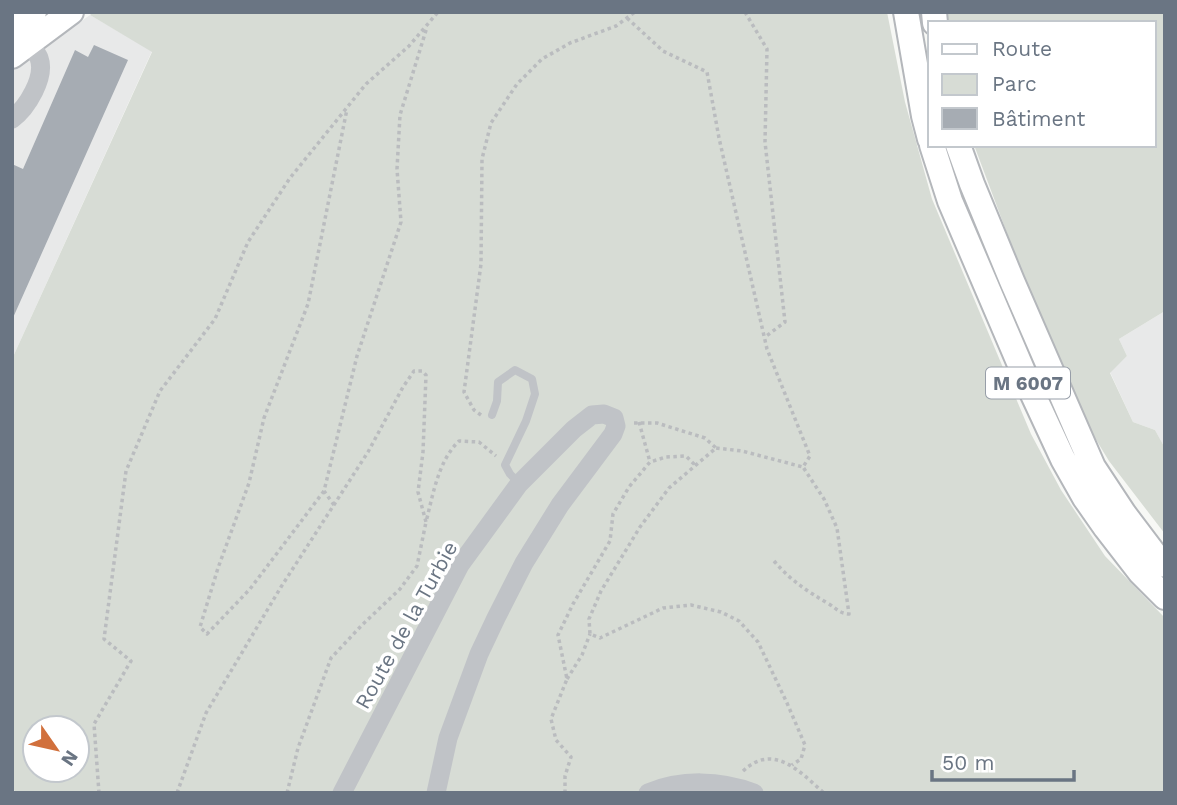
<svg xmlns="http://www.w3.org/2000/svg" width="1177" height="805" font-family="'Work Sans',sans-serif">
<style>
.built{fill:#e8e9e9}
.green{fill:#d7dcd5;fill-rule:evenodd}
.building{fill:#a6acb3}
.lines{fill:none;stroke-linecap:round;stroke-linejoin:round}
.primary-casing{stroke:#b4b7bb;stroke-width:28}
.path{stroke:#babcbf;stroke-width:3.5;stroke-dasharray:3.5 3.5;stroke-linecap:butt}
.service{stroke:#c0c3c7;stroke-width:8}
.tertiary{stroke:#c0c3c7;stroke-width:19}
.primary{stroke:#fff;stroke-width:24}
.labels{text-anchor:middle;dominant-baseline:central;stroke-width:7;stroke-linejoin:round;paint-order:stroke}
.shield{fill:#fff;stroke:#979ea8;stroke-width:2}
.shield-label{font-size:19px;font-weight:bold;fill:#6a7583}
.street-label{font-size:21px;fill:#6a7583;stroke:#fff}
</style>
<rect width="100%" height="100%" fill="#f7f8f5"/>
<path class="built" d="M90,15L152,51L12,359V70Z
M1165,311V448L1155,430L1133,422L1110,372L1127,356L1119,339Z"/>
<path class="green" d="M93,12H887L905,102L932,199L1031,434L1061,490L1105,556L1165,618V793H15L12,783V359L152,52L90,15ZM35,728H77V770H35Z
M946,12H1165V311L1119,339L1127,356L1110,373L1133,422L1155,430L1165,448V534L1109,461L1078,410L1035,308L974,145H1154V23H948Z"/>
<path class="building" d="M94,45L128,60L12,320V164L23,169L75,50L88,57Z"/>
<g class="lines">
<g class="primary-casing">
<path id="primary" d="M906,12L924,116L930,139
M934,12L935,23
M12,28L34,12
M12,56L71,12
M932,145L950,201L1030,388L1063,459L1085,498L1106,528L1140,572L1165,597
M958,145L972,184L1012,281L1093,467L1124,514L1158,559L1165,565"/>
</g>
<path class="path" d="M745,12L767,49L765,142L785,322L765,337
M627,18L663,51L707,72L719,138L767,349L810,456L803,467L742,451L716,448
M481,415L474,410L464,392L481,264L482,159L491,123L517,84L542,59L570,43L616,26L635,12
M639,422L650,462
M634,423H657L705,438L716,448L669,488L640,527L601,591L589,619L590,634L600,638L663,608L691,605L721,612L739,621L758,642L787,703L805,745L801,759L792,765
M324,491L250,589L207,634L200,627L218,568L249,483L264,418L308,304L347,109
M334,505L324,491L357,356L401,222L397,169L400,115L427,27
M774,561C791,581 807,591 829,604C837,609 839,613 849,614L837,528L824,499L803,467
M567,679L582,655L590,634
M743,771C774,742 800,772 824,793
M99,793L94,724L131,661L104,639L126,471L160,391L215,319L248,242L290,178L366,84L409,46L438,12
M177,793L206,713L281,587L368,452L403,387L414,371H422L426,375L423,452L418,492L426,522C433,495 438,461 459,441L479,442L496,456
M287,793L298,748L331,658L362,625L400,589L417,566L426,522
M565,793V776L571,757L556,740L551,719L567,679L558,635L573,604L610,541L613,514L629,487L650,462L666,457L686,456L695,465"/>
<path class="service" d="M492,415L497,401L498,382L515,370L532,379L535,394L526,421L505,465L510,474L519,483"/>
<path class="tertiary" d="M12,119C27,108 46,77 39,58C37,53 32,48 29,44L16,45
M342,793L460,565L519,484L574,429L592,415L604,414L614,418L616,426L613,434L560,505L524,563L496,618L479,654L448,738L436,793
M648,793C681,779 720,780 754,793"/>
<use href="#primary" class="primary"/>
</g>
<g class="labels">
<rect class="shield" x="986" y="367.5" width="84" height="31" rx="5"/>
<g class="shield-label">
<text x="1028" y="383">M 6007</text>
</g>
<g class="street-label">
<text transform="translate(406 625) rotate(-61)">Route de la Turbie</text>
</g>
</g>
<rect width="1177" height="805" fill="none" stroke="#6a7583" stroke-width="28"/>
<rect x="928" y="21" width="228" height="126" fill="#ffffff" stroke="#c3c8cd" stroke-width="2"/>
<rect x="942" y="44" width="35" height="10" fill="#ffffff" stroke="#c3c8cd" stroke-width="2"/>
<text x="992" y="56" font-size="21" fill="#6a7583">Route</text>
<rect x="942" y="74" width="35" height="21" fill="#d7dcd5" stroke="#c3c8cd" stroke-width="2"/>
<text x="992" y="91" font-size="21" fill="#6a7583">Parc</text>
<rect x="942" y="108" width="35" height="21" fill="#a6acb3" stroke="#c3c8cd" stroke-width="2"/>
<text x="992" y="126" font-size="21" fill="#6a7583">Bâtiment</text>
<g transform="translate(56 749) rotate(124)"><circle r="33" fill="#ffffff" stroke="#c3c8cd" stroke-width="2"/>
<path d="M0-5L12 26L0 18L-12 26Z" fill="#d1703c"/>
<text y="-10" font-size="19" font-weight="bold" text-anchor="middle" fill="#6a7583">N</text>
</g>
<path d="M932 770v10h142v-10" fill="none" stroke="#6a7583" stroke-width="3.5"/>
<text x="942" y="770" font-size="21" fill="#6a7583" stroke="#ffffff" stroke-width="5" paint-order="stroke">50 m</text>
</svg>
